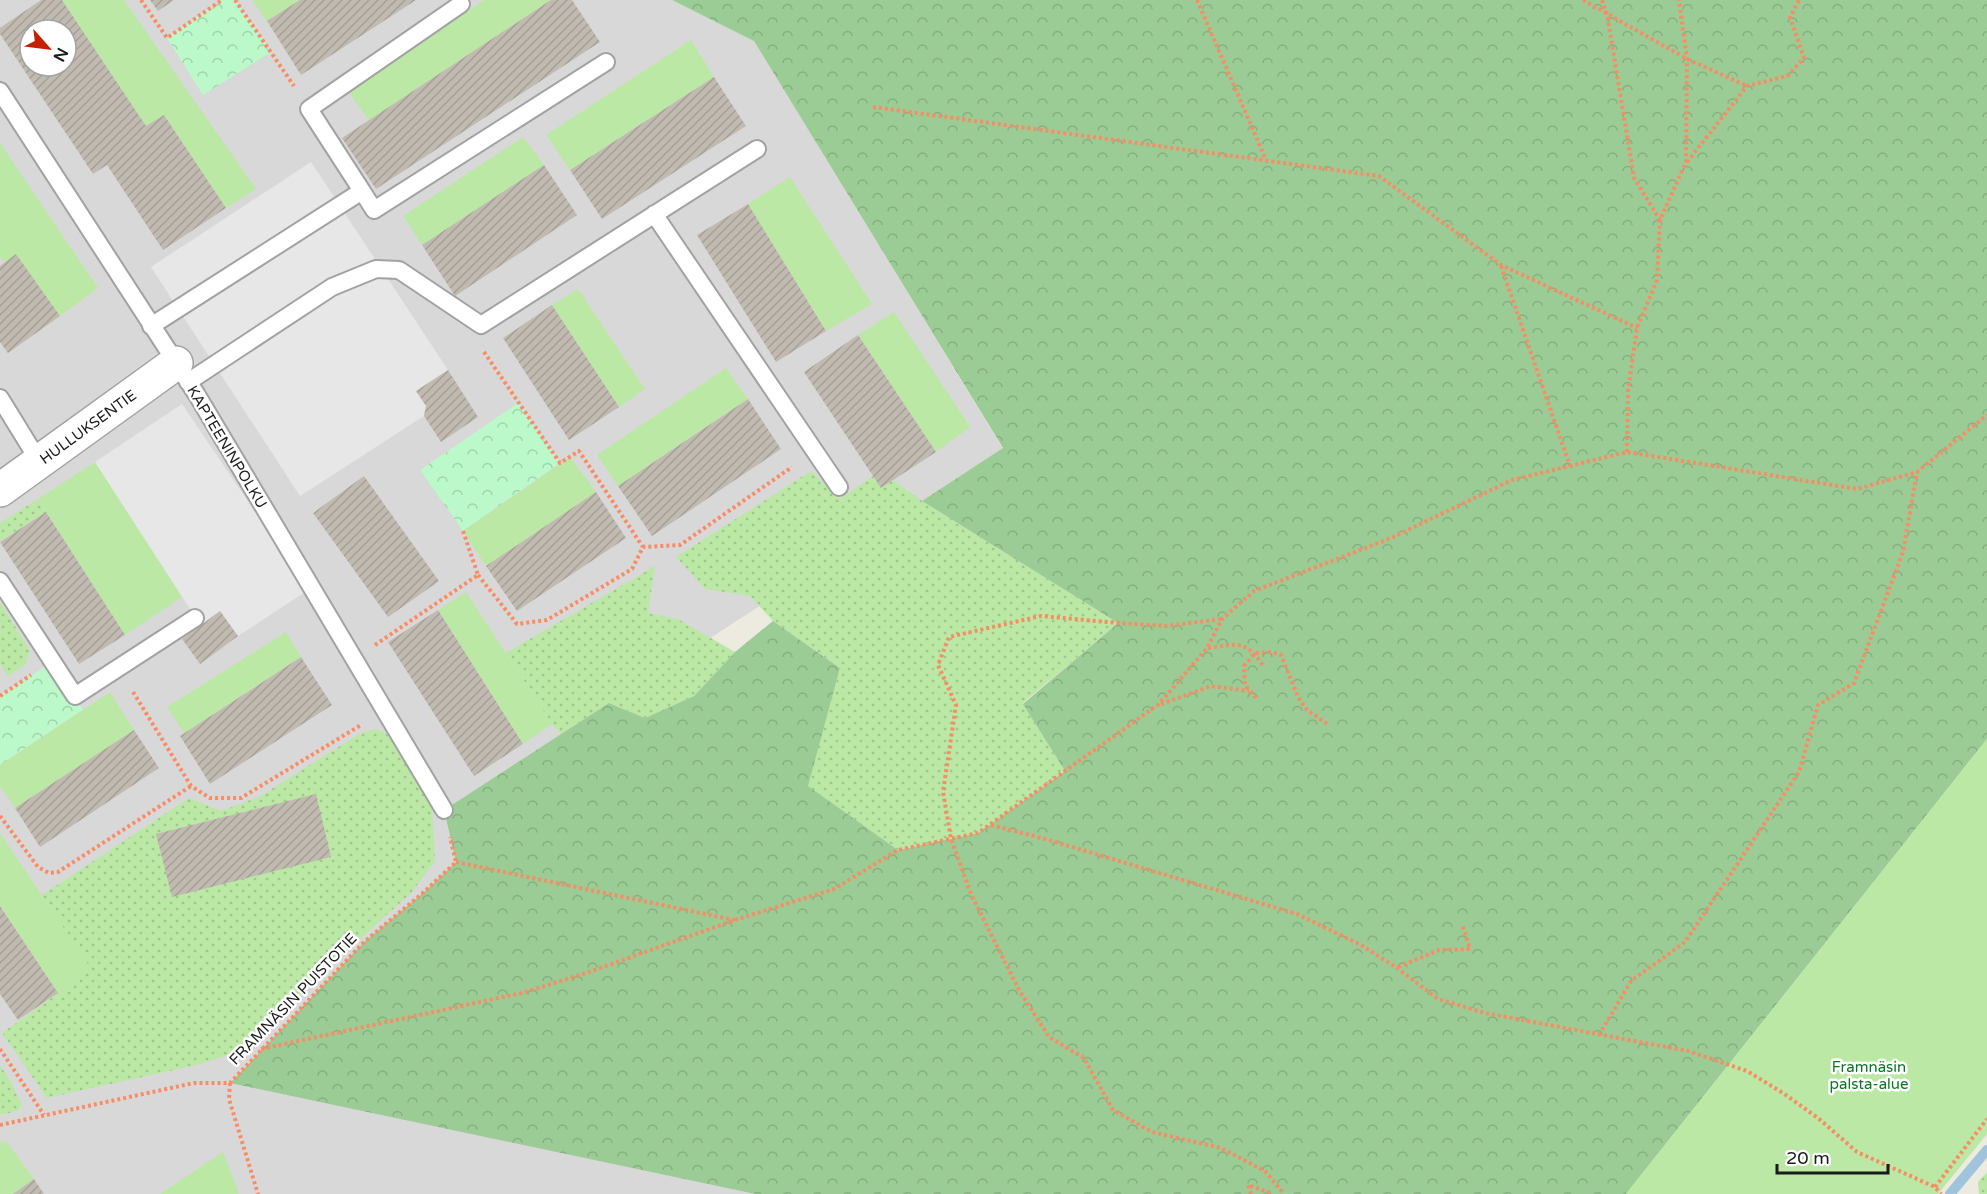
<svg xmlns="http://www.w3.org/2000/svg" width="1987" height="1194" font-family="'Varela Round',sans-serif">
<style>
.residential{fill:#d9d8d8;fill-rule:evenodd}
.grass{fill:url(#grass-dots)}
.forest{fill:url(#forest-crowns)}
.park{fill:url(#park-crowns)}
.garden{fill:#bbe8a5}
.parking{fill:#e7e7e7}
.lines{fill:none;stroke-linecap:round;stroke-linejoin:round}
.stream{stroke:#a0c4db;stroke-width:10}
.building{fill:url(#building-hatch);fill-rule:evenodd}
.service-casing{stroke:#a2a2a2;stroke-width:20}
.minor-casing{stroke:#a2a2a2;stroke-width:36}
.path{stroke:#f98c65;stroke-width:4;stroke-dasharray:3 3;stroke-linecap:butt}
.service{stroke:#fff;stroke-width:16}
.minor{stroke:#fff;stroke-width:33}
.labels{text-anchor:middle;dominant-baseline:central;stroke-width:5;stroke-linejoin:round;paint-order:stroke}
.street-label{font-size:15px;fill:#1b1b1b;stroke:#fff}
.park-label{font-size:15px;fill:#0b7625;stroke:#fff}
</style>
<defs>
<pattern id="grass-dots" width="8" height="8" patternUnits="userSpaceOnUse" patternTransform="scale(1.5)"><rect width="8" height="8" fill="#bbe8a5"/><path d="M2 2h.1M6 6h.1" fill="none" stroke="#a0c68d" stroke-width="1.8" stroke-linecap="round"/></pattern>
<pattern id="forest-crowns" width="20" height="18" patternUnits="userSpaceOnUse" patternTransform="scale(1.5)"><rect width="20" height="18" fill="#9ccc95"/><path d="M2 6a3 3 0 1 1 6 0M12 15a3 3 0 1 1 6 0" fill="none" stroke="#86af80"/></pattern>
<pattern id="park-crowns" width="20" height="18" patternUnits="userSpaceOnUse" patternTransform="scale(1.5)"><rect width="20" height="18" fill="#bbf8ca"/><path d="M2 6a3 3 0 1 1 6 0M12 15a3 3 0 1 1 6 0" fill="none" stroke="#a0d4ad"/></pattern>
<pattern id="building-hatch" width="6" height="6" patternUnits="userSpaceOnUse" patternTransform="scale(1.5)"><rect width="6" height="6" fill="#c1bab0"/><path d="M-1 1l2-2M0 6l6-6M5 7l2-2" fill="none" stroke="#a59f97"/></pattern>
</defs>
<rect width="100%" height="100%" fill="#edeae0"/>
<path class="residential" d="M0,0H672L754,40L1003,449L444,810L456,862L295,1015L230,1082L755,1194H0ZM30,30H66V66H30Z"/>
<path class="grass" d="M811,471L840,499L873,476L882,488L893,480L922,501L1118,623L1023,703L1065,771L978,833L898,850L807,786L840,668L773,621L750,596L705,589L676,557Z
M38,499L46,512L0,541V523Z
M655,566L648,613L678,619L735,652L694,696L645,718L609,703L561,734L552,724L506,653Z
M0,602L30,651L25,665L8,676L0,664Z
M374,729L384,732L394,740L432,807L435,861L411,893L311,983L240,1051L197,1065L47,1098L2,1033L91,970L42,895L189,798L221,811L259,797L359,734Z
M0,1065L12,1084L22,1106L17,1111L0,1115Z
M1987,1172V1194H1979L1978,1182Z"/>
<path class="forest" d="M672,0H1987V739L1626,1194H755L230,1083L364,942L424,892L456,862L444,810L609,703L645,718L694,696L735,652L773,621L840,668L808,786L898,850L978,833L1065,771L1023,704L1118,623L922,501L1003,448L754,41Z"/>
<path class="park" d="M222,0H235L271,52L203,95L167,38Z
M518,403L560,463L463,531L420,470Z
M52,662L83,710L0,765V696Z"/>
<path class="garden" d="M62,0H124L256,189L226,208L164,115L146,126Z
M252,0H300L267,21Z
M484,0H551L369,120L347,90Z
M691,40L714,77L570,170L546,135Z
M523,137L544,165L422,245L403,216Z
M0,143L98,288L60,316L0,257Z
M790,177L872,304L826,331L748,204Z
M578,289L645,389L619,407L552,305Z
M894,312L970,427L936,452L858,335Z
M726,368L748,399L618,486L597,455Z
M570,457L596,492L486,566L463,531Z
M95,462L182,597L125,635L38,499Z
M466,592L552,724L523,744L438,610Z
M286,632L301,657L184,733L167,707Z
M110,692L134,730L15,808L0,786V765Z
M1987,739V1134L1938,1194H1626Z
M0,833L92,970L58,993L0,906Z
M6,1141L34,1179L13,1194H0V1142Z
M223,1152L239,1194H160Z"/>
<path class="parking" d="M311,162L448,370L417,391L426,406L424,416L300,496L151,267Z
M182,404L308,590L238,636L220,611L201,626L95,462Z"/>
<g class="lines">
<path class="stream" d="M1950,1194L1987,1150"/>
</g>
<path class="building" d="M41,0H62L146,126L164,115L226,208L163,250L107,165L93,174L0,34V28ZM30,30H66V66H30Z
M150,0H174L158,11Z
M300,0H416L301,75L267,21Z
M551,0H572L600,42L376,189L342,138Z
M714,77L746,126L602,219L570,170Z
M544,165L577,215L455,296L422,245Z
M748,204L826,331L776,362L697,235Z
M16,254L60,316L8,353L0,342V266Z
M552,305L619,407L569,440L503,338Z
M858,335L936,452L881,488L804,372Z
M448,370L478,417L441,442L424,416L426,406L416,391Z
M748,399L781,449L652,536L618,486Z
M364,476L439,581L388,617L313,513Z
M596,492L626,538L517,611L486,566Z
M46,512L125,635L79,664L0,542Z
M438,610L523,744L474,776L388,642Z
M220,611L238,636L200,664L182,639Z
M301,657L332,705L210,784L180,736Z
M134,730L159,768L40,847L15,808Z
M316,794L331,857L172,897L156,834Z
M0,906L58,993L18,1020L0,994Z
M34,1179L44,1194H13Z"/>
<g class="lines">
<g class="service-casing">
<path id="service" d="M0,91L197,395L444,810
M362,191L309,109L461,4
M654,214L839,487
M151,326L362,191L374,210L606,62
M188,382L332,287L376,269L399,270L481,325L757,149
M0,398L40,463
M0,581L75,696L195,618"/>
</g>
<g class="minor-casing">
<path id="minor" d="M0,490L176,363"/>
</g>
<path class="path" d="M141,0L167,38L222,0
M235,0L294,86
M1197,0L1266,160
M1583,0L1687,59L1747,86
M1602,0L1607,14L1634,178L1660,220
M873,107L1379,176L1501,265L1637,328
M1687,162L1747,86L1787,76L1804,58L1790,17L1799,0
M1501,266L1570,466
M484,352L560,463L579,451L643,547
M1627,452L1628,391L1637,328L1657,280L1660,220L1686,162L1687,59L1679,0
M478,575L517,624L547,620L632,569L643,547L680,545L792,467
M1221,619L1167,626L1118,623L1041,616L949,637L938,665L956,705L943,792L951,839L971,894L1019,990L1049,1037L1084,1058L1113,1110L1152,1132L1221,1148L1265,1171L1284,1194
M375,645L478,575L463,531
M1208,648C1237,644 1246,639 1264,667
M133,692L191,786L210,798H241L361,725
M0,696L31,675
M1256,698L1245,685L1244,666L1255,653L1272,652L1281,655L1298,697L1307,710L1329,725
M1161,704L1211,686L1249,691
M0,816L38,867L49,873L58,872L191,786
M991,825L1045,839L1297,914L1361,945L1397,968L1438,999L1485,1013L1688,1051L1747,1071L1783,1093L1818,1118L1857,1152L1935,1187L1941,1194
M456,862L734,920
M1398,967L1439,950L1470,949L1462,924
M1599,1035L1631,981L1685,942L1799,772L1818,705L1854,683L1903,552L1917,472
M0,1049L44,1115
M261,1049L522,993L586,973L735,920L834,889L898,850L978,833L1159,704L1207,648L1222,619L1254,591L1391,538L1512,480L1627,452L1857,489L1917,472L1987,415
M230,1083L229,1099L258,1194
M0,1125L194,1083H230L364,942L424,892L456,862L450,837
M1935,1187L1987,1119
M1251,1194L1248,1185L1273,1194"/>
<use href="#service" class="service"/>
<use href="#minor" class="minor"/>
</g>
<g class="labels">
<g class="street-label">
<text transform="translate(88 427) rotate(-36)">HULLUKSENTIE</text>
<text transform="translate(227 447) rotate(59)">KAPTEENINPOLKU</text>
<text transform="translate(293 999) rotate(-46)">FRAMNÄSIN PUISTOTIE</text>
</g>
<g class="park-label">
<text x="1869" y="1067">Framnäsin<tspan x="1869" dy="17">palsta-alue</tspan></text>
</g>
</g>
<g transform="translate(48 48) rotate(118)"><circle r="28" fill="#ffffff" stroke="#a4a4a4" stroke-width="1.5"/>
<path d="M0-4.5L10 22L0 15L-10 22Z" fill="#c42001"/>
<text y="-9" font-size="16" font-weight="bold" text-anchor="middle" fill="#1b1b1b">N</text>
</g>
<path d="M1777 1164v9h111v-9" fill="none" stroke="#1b1b1b" stroke-width="3"/>
<text x="1786" y="1164" font-size="18" fill="#1b1b1b" stroke="#ffffff" stroke-width="4.5" paint-order="stroke">20 m</text>
</svg>
